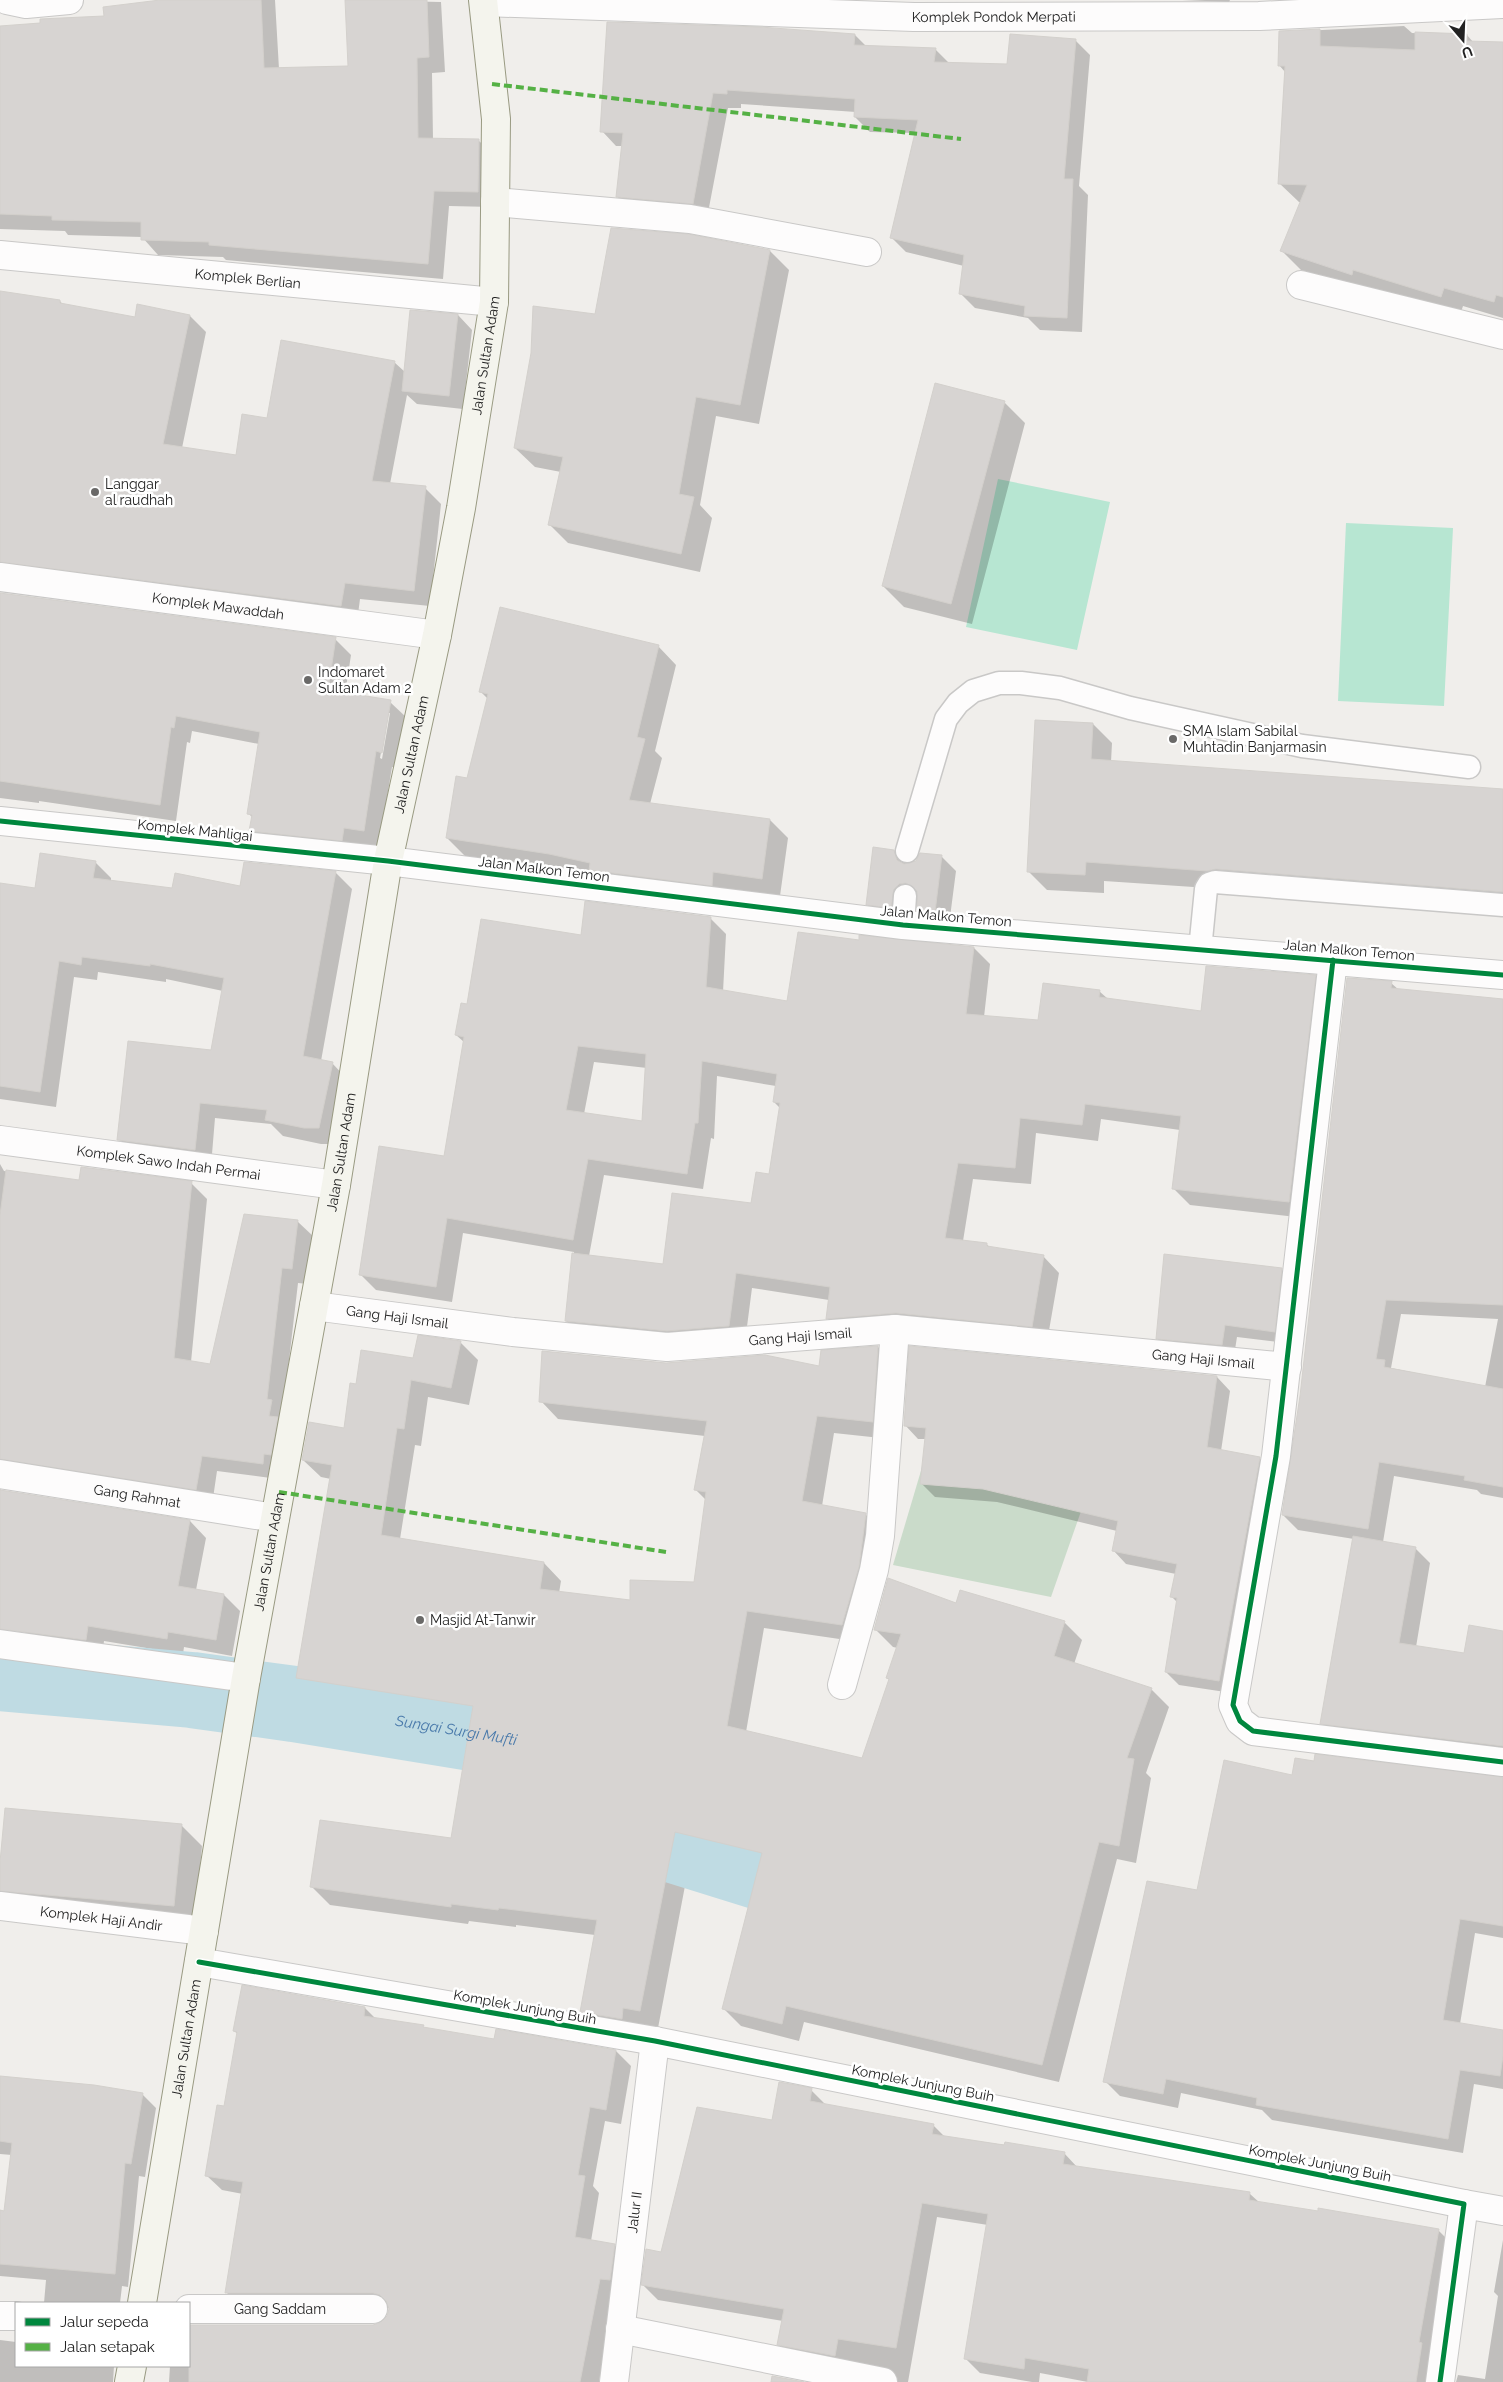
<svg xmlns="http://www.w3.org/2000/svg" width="1503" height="2382" font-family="Raleway,sans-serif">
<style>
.cemetery{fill:#cadbca}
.pitch{fill:#b7e6d2}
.shadow{fill:#0003;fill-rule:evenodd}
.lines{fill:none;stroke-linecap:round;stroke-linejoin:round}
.river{stroke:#bfdbe3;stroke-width:76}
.building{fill:#d7d4d2;stroke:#d3d0cc;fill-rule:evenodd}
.service-casing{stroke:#c9c8c7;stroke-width:25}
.minor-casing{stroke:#c9c8c7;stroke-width:30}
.tertiary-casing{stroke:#c9c8c7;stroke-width:30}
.secondary-casing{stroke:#999a82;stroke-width:30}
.service{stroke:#fdfcfc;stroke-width:22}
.minor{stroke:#fdfcfc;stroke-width:28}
.tertiary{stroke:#fdfcfc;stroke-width:28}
.secondary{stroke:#f4f4ed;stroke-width:28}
.quiet{stroke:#55b145;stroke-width:4;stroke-dasharray:8 4;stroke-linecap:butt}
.cycleway-casing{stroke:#fff;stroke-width:8}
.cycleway{stroke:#00873e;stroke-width:5}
.poi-dot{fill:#6a6968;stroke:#fff;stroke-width:2}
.labels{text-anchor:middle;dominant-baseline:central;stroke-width:5;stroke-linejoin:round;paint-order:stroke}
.street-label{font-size:14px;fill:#222;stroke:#fff}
.poi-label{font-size:14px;fill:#222;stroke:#fff;text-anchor:start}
.water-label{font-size:15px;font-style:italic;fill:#4a7aab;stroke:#fff}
</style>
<rect width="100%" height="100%" fill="#f0eeeb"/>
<path class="cemetery" d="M923,1464L1093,1477L1051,1597L893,1565Z"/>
<path class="pitch" d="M998,479L1110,502L1077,650L966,627Z
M1346,523L1453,528L1444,706L1338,701Z"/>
<path class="shadow" d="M170,0H275L279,69L349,67L346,0L441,2L445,72L432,73L433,140L479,141L495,156L493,207L449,206L443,279L226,260L223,257L158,255L142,237L68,235L65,231L0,229V27L106,17Z
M1182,0H1230L1229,2Z
M1404,26L1412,33L1467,35L1473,42L1503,44V318L1463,306L1460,315L1371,293L1301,270L1282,251L1302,202H1299L1279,183L1285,72L1279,65L1281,32Z
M855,35L866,46L935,49L949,63L1008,66L1076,41L1090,55L1079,186L1088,195L1082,332L1040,330L1028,318L975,308L960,293L964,266L906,252L892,238L916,133L870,132L855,117L856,112L741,104V108H728L707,218L632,211L617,196L623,146H616L602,131Z
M770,251L789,270L759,424L716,416L700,505L712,518L700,572L568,543L549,524L561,472L535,467L515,448L596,315Z
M0,292L60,301L63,305L136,318L190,316L206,332L182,448L237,456L268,419L394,362L405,372L458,315L472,330L463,409L417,404L407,395L390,484L425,488L441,504L430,606L360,599L357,622L4,583L0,592V594L335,639L351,655L345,694L390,702L407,718L398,768L392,767L379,846L360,844L357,856L267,847L251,831L253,818L248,813L259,744L192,731L190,743L187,742L176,821L39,801V803L0,798ZM388,713H390L382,759L380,758Z
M1004,402L1025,423L972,624L904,607L883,586Z
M658,646L676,665L655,751L662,758L650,804L770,820L788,838L780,896L568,872L465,856L447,838L468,779L488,699L481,692Z
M1093,724L1112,743L1111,762L1503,790V908L1104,881V893L1047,890L1028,871Z
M894,851L907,864L916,862L921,854L942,857L956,871L949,925L933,924L918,910V897L881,918L867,904Z
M95,862L111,878V881L173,890L241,887L336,873L352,889L321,1061L332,1063L348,1080L335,1144H321L283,1136L271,1124L215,1118L211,1166L135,1156L119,1139L212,1051L223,991L166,979V982L98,972L97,980L74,977L56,1107L0,1099V885L36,890Z
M710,918L726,934L723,992L788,1003L860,942L974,948L990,964L984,1017L1039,1022L1099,991L1108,999L1202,1012L1315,976L1331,992L1305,1218L1190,1205L1174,1189L1180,1130L1101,1119L1098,1141L1036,1133L1031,1184L973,1179L963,1241L986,1244L991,1248L1043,1256L1059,1273L1047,1342L843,1334L827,1318L829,1300L752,1288L745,1342L582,1337L566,1321L574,1252L463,1233L452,1302L376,1290L360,1274L445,1157L464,1042L456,1035L468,1006L582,936ZM594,1062L647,1068L643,1123L584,1114ZM717,1076L776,1086L774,1102L781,1109L770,1175L752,1204L664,1265L589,1256L604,1175L703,1189L711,1138L714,1139Z
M1391,983L1399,990L1503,1000V1498L1481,1494L1477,1490L1394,1476L1383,1542L1415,1548L1430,1563L1416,1647L1465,1655L1503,1632V1759L1337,1738L1322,1723L1354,1539L1298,1530L1283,1515ZM1401,1314L1498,1319L1485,1387L1391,1368Z
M0,1164L4,1171L80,1182L191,1183L207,1199L191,1362L211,1366L297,1221L314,1237L308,1284L298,1283L283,1412L278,1479L217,1471L212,1505L0,1488L1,1491L190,1521L206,1538L196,1590L224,1595L240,1611L232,1656L184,1647L183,1654L104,1641L102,1656L40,1647L24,1631L0,1590Z
M1281,1269L1293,1281L1286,1343L1237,1337L1234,1356L1169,1350L1157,1338Z
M460,1342L478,1360L469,1405L428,1397L421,1446L415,1445L400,1539L544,1563L561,1581L559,1593L631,1602L695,1583L706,1500L696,1490L705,1436L558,1419L541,1401L666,1364L820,1367L878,1347L895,1365L890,1439L834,1433L822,1506L865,1514L883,1532L860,1642L764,1628L746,1732L862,1760L890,1680L887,1678L898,1648L893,1647L875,1629L957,1605L1064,1622L1082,1640L1074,1664L1151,1689L1169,1707L1146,1773L1151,1778L1136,1863L1117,1859L1059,2082L804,2022L799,2041L741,2026L723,2008L760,1865L692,1849L658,2028L599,2029L581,2012L595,1935L516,1925V1927L469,1921L468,1924L330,1905L312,1887L452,1840L472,1720L315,1695L297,1677L331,1479L321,1477L303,1460L345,1429L357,1385Z
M1217,1377L1230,1391L1221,1451L1259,1458L1273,1472L1232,1693L1179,1685L1166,1672L1177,1602L1171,1596L1176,1574L1126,1564L1113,1550L1117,1531L997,1502L935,1497L921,1483L926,1439H918L905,1425Z
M1315,1762L1503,1778V1938L1475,1933L1460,2024L1503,2031V2089L1474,2084L1463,2153L1272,2120L1262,2110L1181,2093L1178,2108L1120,2096L1105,2081L1198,1891L1293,1776Z
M181,1825L202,1846L195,1926L19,1911L0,1892V1875Z
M365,2008L376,2019L495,2041L616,2051L631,2066L621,2124L605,2121L593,2186L599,2193L591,2241L614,2245L629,2260L615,2293L599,2382H169L170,2366H189V2326H373L382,2323L388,2317L389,2308H242L227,2293L243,2194L222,2190L206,2175L225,2107L238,2034L234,2031Z
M0,2077L142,2094L156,2108L145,2177L139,2176L128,2287L122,2286L120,2303H44L46,2280L0,2276V2212H6L12,2155L0,2154Z
M811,2090L826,2105L933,2125L945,2137L1064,2153L1078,2168L1250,2194L1260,2203L1438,2230L1453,2245L1438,2382H1088L1040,2373L1039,2382H1032L980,2373L965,2358L988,2225L937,2217L908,2382H897L794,2359L779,2344L783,2321L658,2300L643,2285L662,2253L773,2121Z
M1503,2240V2382H1456L1458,2375L1485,2379L1498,2296L1494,2292Z
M0,2340L16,2342V2366H114L113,2382H0Z"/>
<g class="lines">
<path class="river" id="s1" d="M0,1673L192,1690L294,1704L607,1755L680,1769L664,1842L770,1875L808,1847"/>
</g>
<path class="building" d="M160,0H261L264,68L348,66L345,0H427L429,57L417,58L418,138L479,139L478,192L434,191L428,264L209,245V242L141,240V222L52,220V216L0,214V26L40,23V19L104,16L103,7Z
M607,22L760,27L855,34L854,45L936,48L934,62L1007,64L1010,34L1076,39L1064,179H1073L1067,318L1024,316L1025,306L959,294L964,255L890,238L918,120L854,117L855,99L727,90V94L713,93L693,204L616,197L623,133L600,132Z
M1320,29V46L1415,50V32L1467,34V41L1503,42V297L1496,295L1494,302L1444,288L1441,297L1353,270L1352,275L1280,251L1307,185L1278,184L1285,66H1278L1279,31Z
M611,228L688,234L770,250L740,405L696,397L679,494L694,497L681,554L548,525L563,457L514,448L531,353L533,306L595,314Z
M0,291L60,300V303L135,317L137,304L190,315L163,444L236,455L242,414L267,418L281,340L395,361L372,481L426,486L414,591L345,583L341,606L0,562Z
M410,310L458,314L449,396L402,391Z
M935,383L1005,401L951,604L882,586Z
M0,593L336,637L328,690L391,700L382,753L376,751L364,831L344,828L342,841L249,831L252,815L247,814L260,732L176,716L174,728L171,727L160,805L0,781Z
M500,607L659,645L637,737L645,739L629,800L770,819L762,879L713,872L712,886L589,870L590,863L549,854L446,838L456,776L467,778L488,694L479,692Z
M1035,720L1093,723L1091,759L1503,789V892L1216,869L1207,871L1086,862L1085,875L1027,872Z
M873,847L894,850L897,860L904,864L916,861L920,853L942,855L935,912L917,910V891L906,883L899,884L894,889L891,908L866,905Z
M40,853L96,861L93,878L172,888L175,873L240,886L244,862L336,871L303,1056L333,1062L319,1128H304L265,1120L267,1110L200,1103L195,1150L117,1140L128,1041L211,1050L224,978L150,964V966L82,957L81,965L59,961L40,1092L0,1086V883L35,888Z
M585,901L711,917L706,987L787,1001L798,932L859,940V935L974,947L966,1014L1038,1020L1043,983L1100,990L1099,997L1201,1011L1206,966L1316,975L1289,1202L1172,1189L1181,1116L1085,1104L1082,1125L1020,1118L1015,1168L958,1163L945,1238L987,1243V1246L1044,1255L1032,1327L896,1313L826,1319L830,1287L736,1273L729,1326L667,1331L565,1321L572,1253L663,1264L672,1193L751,1203L756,1172L769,1174L780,1103L773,1102L777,1074L702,1061L698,1123H695L687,1174L588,1159L573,1240L447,1218L436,1287L359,1275L379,1146L444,1156L464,1037L455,1035L461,1003L467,1004L481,919L581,935ZM578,1046L646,1054L642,1121L566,1110Z
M1347,978L1392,981L1391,988L1503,999V1305L1386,1300L1376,1359L1385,1360L1384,1367L1503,1389V1487L1464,1480L1465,1476L1379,1462L1368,1529L1282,1515L1300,1396Z
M81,1167L192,1181L174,1358L210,1364L244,1214L298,1220L292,1269L282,1268L267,1399L272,1400L269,1416L278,1417L271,1455L264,1454L263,1464L202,1456L196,1490L0,1459V1215L6,1170L79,1180Z
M1164,1254L1282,1268L1275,1332L1225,1325L1222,1345L1156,1339Z
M418,1335L461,1341L451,1388L411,1380L404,1429L397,1428L381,1535L544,1562L540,1589L630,1600V1580L694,1582L706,1492L694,1490L707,1421L539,1402L542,1351L666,1363L765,1355L819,1366L821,1350L878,1346L873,1422L817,1416L802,1501L866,1513L859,1567L842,1625L747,1611L727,1726L862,1758L889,1679L886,1678L901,1634L874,1630L888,1578L956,1603L960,1590L1065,1621L1054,1656L1152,1688L1127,1758L1134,1759L1119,1846L1099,1842L1042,2065L786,2006L782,2024L722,2009L762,1853L675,1832L640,2011L623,2008L622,2019L580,2012L597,1920L499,1908L498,1910L451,1904V1907L310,1887L320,1820L451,1838L473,1706L296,1678L332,1465L302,1460L309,1422L344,1428L350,1383L356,1384L361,1350L413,1358Z
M909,1346L1217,1376L1207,1447L1260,1457L1219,1681L1165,1672L1177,1598L1170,1597L1177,1564L1112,1551L1118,1521L983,1489L920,1484L926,1428L904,1426Z
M0,1490L190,1520L178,1586L224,1594L216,1640L168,1632L167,1639L88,1626L86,1640L0,1629Z
M1353,1536L1416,1547L1399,1643L1464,1653L1469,1625L1503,1631V1746L1320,1724Z
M1315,1754L1503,1777V1926L1460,1919L1443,2020L1503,2030V2056L1500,2076L1460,2070L1448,2139L1256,2105L1257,2098L1166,2079L1163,2094L1103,2082L1147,1881L1197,1890L1224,1760L1292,1775L1295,1758L1314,1761Z
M5,1808L182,1824L174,1906L0,1891V1862Z
M242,1985L365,2007L364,2016L424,2025L423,2027L494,2039L496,2029L616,2050L606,2110L590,2107L578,2175L585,2176L575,2237L615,2244L610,2280L600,2279L580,2382H189V2325H373L381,2322L387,2316L389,2309L386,2301L380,2295L373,2293H225L243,2182L205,2176L217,2105L224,2106L237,2032L233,2031Z
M0,2076L94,2085L143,2093L131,2164L125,2163L115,2274L0,2264V2210L4,2211L12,2143L0,2141Z
M779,2082L812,2088L810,2101L934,2124L932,2134L1004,2145L1005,2142L1065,2152L1063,2164L1250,2192L1249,2200L1318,2211V2208L1439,2229L1419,2342L1422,2343L1416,2382H1087L1089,2369L1025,2358L1024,2369L964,2359L988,2214L922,2203L896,2348L838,2339L835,2356L777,2345L784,2309L641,2285L646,2249L661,2252L697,2107L772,2120Z
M772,2376L804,2382H771Z"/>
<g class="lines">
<g class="service-casing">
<path id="service" d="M907,851L946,719L958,703L973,691L999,683H1021L1060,688L1130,708L1302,746L1469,767
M903,925L905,896
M1200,950L1206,889L1209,884L1215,882L1503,905"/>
</g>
<g class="minor-casing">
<g id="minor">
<path d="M7,0L26,4L69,0"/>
<path id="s2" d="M484,2L914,17L1259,16L1503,4"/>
<path d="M495,202L690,219L867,252"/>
<path id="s3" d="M0,255L494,302"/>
<path d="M1301,285L1503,335"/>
<path id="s4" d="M0,577L437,635"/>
<path d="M0,821L388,861"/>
<path d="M1333,960L1276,1456L1233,1705L1240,1721L1253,1731L1503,1762"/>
<path id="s5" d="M0,1140L336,1185"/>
<path id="s6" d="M314,1306L513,1332L667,1347L895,1329L1287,1367"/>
<path id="s7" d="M0,1474L275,1518"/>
<path d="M0,1644L246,1678"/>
<path d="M842,1685L874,1570L880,1536L895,1329"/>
<path id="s8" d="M0,1906L204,1931"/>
<path d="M199,1962L655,2041L1464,2204L1440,2382"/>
<path d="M1464,2204L1503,2211"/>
<path id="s9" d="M189,2309H373"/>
<path d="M0,2316H16"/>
<path d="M620,2329L883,2382"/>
<path id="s10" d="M614,2382L655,2041"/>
</g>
</g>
<g class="tertiary-casing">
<path id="tertiary" d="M388,861L903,925L1503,975"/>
</g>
<g class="secondary-casing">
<g id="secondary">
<path id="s11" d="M142,2303L246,1678L336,1185L388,861L437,635L461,508L494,302L496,119L483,0"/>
<path d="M129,2382L132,2366"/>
</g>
</g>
<use href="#service" class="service"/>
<use href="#minor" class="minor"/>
<use href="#tertiary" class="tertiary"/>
<use href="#secondary" class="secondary"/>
<path class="quiet" d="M492,84L961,139
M279,1492L666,1552"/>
<g class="cycleway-casing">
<path id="cycleway" d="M0,821L388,861L903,925L1503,975
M1333,960L1276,1456L1233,1705L1240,1721L1253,1731L1503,1762
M199,1962L655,2041L1464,2204L1440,2382"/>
</g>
<use href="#cycleway" class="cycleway"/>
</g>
<g class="poi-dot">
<circle cx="95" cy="492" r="5"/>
<circle cx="308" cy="680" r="5"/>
<circle cx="1173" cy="739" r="5"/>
<circle cx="420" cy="1620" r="5"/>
</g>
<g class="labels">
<g class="street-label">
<text stroke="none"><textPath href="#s2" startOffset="510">Komplek Pondok Merpati</textPath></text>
<text stroke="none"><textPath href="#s3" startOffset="249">Komplek Berlian</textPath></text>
<text stroke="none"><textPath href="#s11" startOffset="1978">Jalan Sultan Adam</textPath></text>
<text stroke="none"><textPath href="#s4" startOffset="220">Komplek Mawaddah</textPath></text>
<text stroke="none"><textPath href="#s11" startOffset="1572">Jalan Sultan Adam</textPath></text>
<text transform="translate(195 830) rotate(6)">Komplek Mahligai</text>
<text transform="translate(544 869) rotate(7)">Jalan Malkon Temon</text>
<text transform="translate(946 916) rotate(5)">Jalan Malkon Temon</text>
<text transform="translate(1349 950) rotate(5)">Jalan Malkon Temon</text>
<text stroke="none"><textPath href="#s11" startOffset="1168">Jalan Sultan Adam</textPath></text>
<text stroke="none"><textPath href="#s5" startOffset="170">Komplek Sawo Indah Permai</textPath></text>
<text stroke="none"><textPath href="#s6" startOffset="84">Gang Haji Ismail</textPath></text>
<text stroke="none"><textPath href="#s6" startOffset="489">Gang Haji Ismail</textPath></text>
<text stroke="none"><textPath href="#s6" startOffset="894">Gang Haji Ismail</textPath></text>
<text stroke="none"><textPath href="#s7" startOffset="139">Gang Rahmat</textPath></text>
<text stroke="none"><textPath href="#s11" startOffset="762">Jalan Sultan Adam</textPath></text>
<text stroke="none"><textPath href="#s8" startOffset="102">Komplek Haji Andir</textPath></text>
<text transform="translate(525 2007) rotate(10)">Komplek Junjung Buih</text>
<text stroke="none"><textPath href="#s11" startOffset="268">Jalan Sultan Adam</textPath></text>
<text transform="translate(923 2083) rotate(11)">Komplek Junjung Buih</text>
<text transform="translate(1320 2163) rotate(11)">Komplek Junjung Buih</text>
<text stroke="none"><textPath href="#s10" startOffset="171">Jalur II</textPath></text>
<text stroke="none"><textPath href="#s9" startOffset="91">Gang Saddam</textPath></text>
</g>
<g class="poi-label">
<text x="105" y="484">Langgar<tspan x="105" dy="16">al raudhah</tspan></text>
<text x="318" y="672">Indomaret<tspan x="318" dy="16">Sultan Adam 2</tspan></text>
<text x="1183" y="731">SMA Islam Sabilal<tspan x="1183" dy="16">Muhtadin Banjarmasin</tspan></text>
<text x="430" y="1620">Masjid At-Tanwir</text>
</g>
<g class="water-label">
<text stroke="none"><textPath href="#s1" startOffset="460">Sungai Surgi Mufti</textPath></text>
</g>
</g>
<rect x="15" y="2302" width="175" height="65" fill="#ffffff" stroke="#a7a7a7"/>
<rect x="25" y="2318" width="25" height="8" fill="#00873e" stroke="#a7a7a7"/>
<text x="60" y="2327" font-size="15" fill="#222222">Jalur sepeda</text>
<rect x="25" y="2343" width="25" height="8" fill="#55b145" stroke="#a7a7a7"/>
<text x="60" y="2352" font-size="15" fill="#222222">Jalan setapak</text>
<g transform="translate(1463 40) rotate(161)" stroke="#ffffff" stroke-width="4" paint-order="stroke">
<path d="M0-4L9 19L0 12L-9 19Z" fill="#222222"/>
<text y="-8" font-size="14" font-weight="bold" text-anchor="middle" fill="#222222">U</text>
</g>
</svg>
